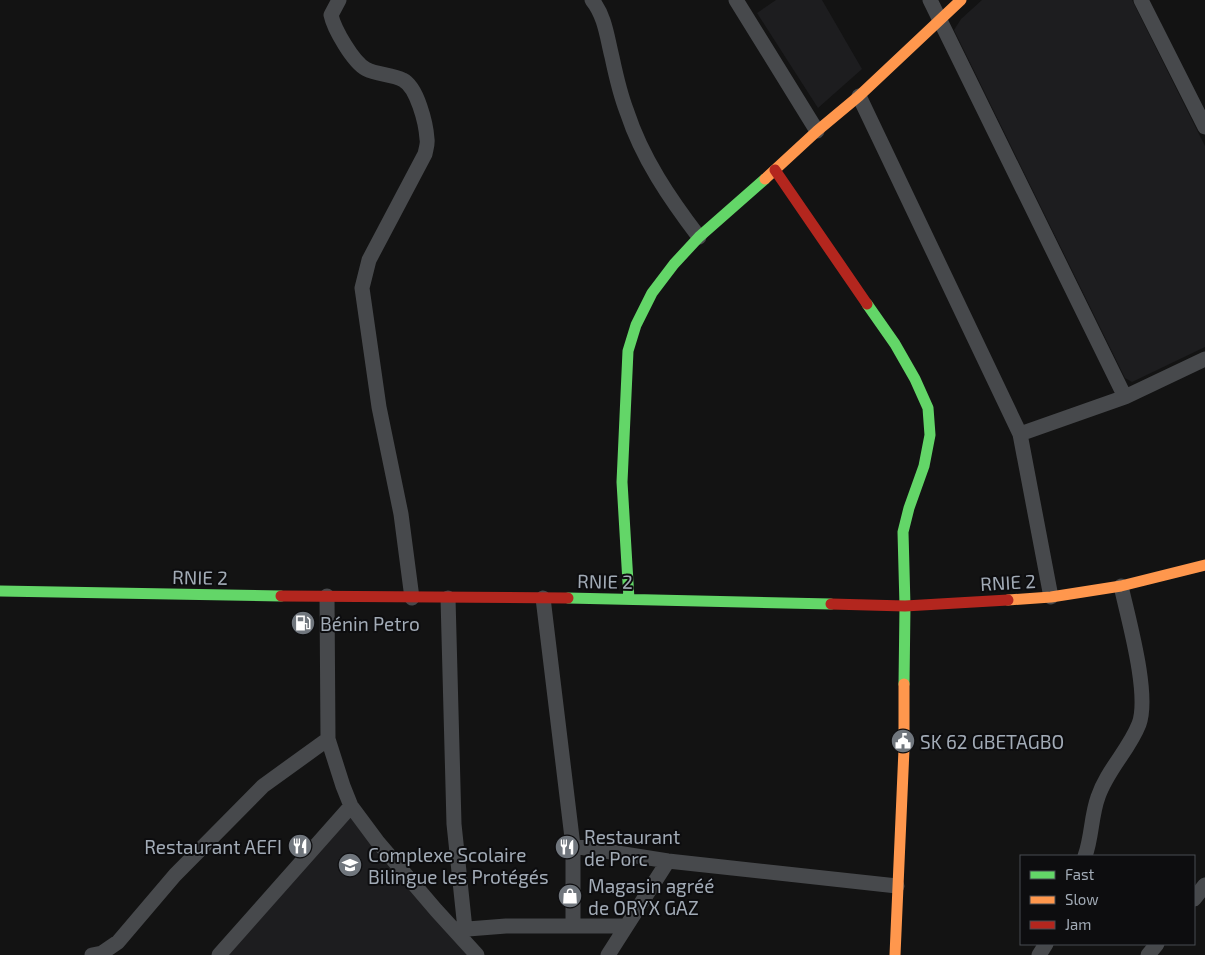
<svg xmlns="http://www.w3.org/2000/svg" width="1205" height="955" font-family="'Exo 2',sans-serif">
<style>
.built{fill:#1d1d1f}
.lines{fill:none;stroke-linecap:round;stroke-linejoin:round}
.street{stroke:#47494c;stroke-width:15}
.fast{stroke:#63d668;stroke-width:11}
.slow{stroke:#ff974d;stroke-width:11}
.jam{stroke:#b3261e;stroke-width:11}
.labels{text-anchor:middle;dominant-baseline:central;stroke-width:4;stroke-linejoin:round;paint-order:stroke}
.street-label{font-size:19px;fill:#a2abb6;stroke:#0d0d0f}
.poi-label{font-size:19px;fill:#a2abb6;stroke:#0d0d0f;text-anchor:start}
</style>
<rect width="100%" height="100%" fill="#131313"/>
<path class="built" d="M776,0H822L862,69L818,108L757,13Z
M982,0H1132L1205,146V347L1132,382L1125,378L954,30L961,19Z
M351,806L479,955H219Z"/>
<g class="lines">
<path class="street" d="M339,0L331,15C334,29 353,62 366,69C377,75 392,74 403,80C417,87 426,123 427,139C428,143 426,149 425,154L369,260L362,288L379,407L401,514L412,598
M592,0C605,16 607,37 612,57C616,76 620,94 627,112C642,158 670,199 699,237
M736,0L817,131
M930,0L1125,397
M1141,0L1205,127
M859,96L1020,434L1051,597
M1020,434L1125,397L1205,359
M327,596L328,739L343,786L351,806L377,841L436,910L477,955
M448,598L454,824L465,929
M543,598L573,846V925
M573,846L668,861L897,886
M1085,856C1092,837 1091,816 1098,797C1107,770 1129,750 1139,724C1150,694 1128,618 1121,586
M1194,899L1205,885
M455,930L506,926H626
M92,955L102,953L118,942L175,875L263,786L328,739
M219,955L351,806
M608,955L668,861
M1039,955L1046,944
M1148,955L1157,944"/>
<path class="fast" d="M867,304L895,344L915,379L928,408L930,435L924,466L909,508L903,532L905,606L904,684
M0,591L281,596
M568,598L831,604
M629,599L622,482L628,351L636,325L652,293L674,264L699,237L765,179"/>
<path class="slow" d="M765,179L817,131L859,96L961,0
M1008,600L1051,597L1121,586L1205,565
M895,955L904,749V684"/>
<path class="jam" d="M775,170L867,304
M281,596L568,598
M831,604L905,606L1008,600"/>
</g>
<defs>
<g id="fuel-disc" transform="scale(1.25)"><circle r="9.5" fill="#70767d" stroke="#0d0d0f"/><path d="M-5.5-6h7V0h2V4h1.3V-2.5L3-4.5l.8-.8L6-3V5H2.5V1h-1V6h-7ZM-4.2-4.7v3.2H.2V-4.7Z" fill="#fff"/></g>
<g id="civic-disc" transform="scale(1.25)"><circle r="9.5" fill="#70767d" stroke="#0d0d0f"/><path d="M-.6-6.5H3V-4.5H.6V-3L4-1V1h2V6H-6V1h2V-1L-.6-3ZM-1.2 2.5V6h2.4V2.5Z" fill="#fff"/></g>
<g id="restaurant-disc" transform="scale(1.25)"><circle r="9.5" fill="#70767d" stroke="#0d0d0f"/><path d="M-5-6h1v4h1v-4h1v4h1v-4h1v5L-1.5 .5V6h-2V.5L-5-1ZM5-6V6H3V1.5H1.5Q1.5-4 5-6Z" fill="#fff"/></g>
<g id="school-disc" transform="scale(1.25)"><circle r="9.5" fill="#70767d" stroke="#0d0d0f"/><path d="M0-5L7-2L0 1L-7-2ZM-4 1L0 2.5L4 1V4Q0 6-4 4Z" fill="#fff"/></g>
<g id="shop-disc" transform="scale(1.25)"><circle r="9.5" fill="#70767d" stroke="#0d0d0f"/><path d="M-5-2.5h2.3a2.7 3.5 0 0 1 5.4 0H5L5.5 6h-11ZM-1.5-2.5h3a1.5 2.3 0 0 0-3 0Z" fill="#fff"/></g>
</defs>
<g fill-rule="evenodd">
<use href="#fuel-disc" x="303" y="623"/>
<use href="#civic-disc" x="903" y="741"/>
<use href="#restaurant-disc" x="300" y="846"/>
<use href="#restaurant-disc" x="567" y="847"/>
<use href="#school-disc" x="350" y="865"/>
<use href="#shop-disc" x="570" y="896"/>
</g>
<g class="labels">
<g class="street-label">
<text transform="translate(200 577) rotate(1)">RNIE 2</text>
<text transform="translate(605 581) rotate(1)">RNIE 2</text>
<text transform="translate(1008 582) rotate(-3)">RNIE 2</text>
</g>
<g class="poi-label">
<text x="320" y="623">Bénin Petro</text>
<text x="920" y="741">SK 62 GBETAGBO</text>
<text x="584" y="836">Restaurant<tspan x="584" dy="22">de Porc</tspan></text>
<text x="282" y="846" text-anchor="end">Restaurant AEFI</text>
<text x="368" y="854">Complexe Scolaire<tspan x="368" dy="22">Bilingue les Protégés</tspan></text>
<text x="588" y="885">Magasin agréé<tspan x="588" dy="22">de ORYX GAZ</tspan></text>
</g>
</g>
<rect x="1020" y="855" width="175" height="90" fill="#0d0d0f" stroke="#494c52"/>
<rect x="1030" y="871" width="25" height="8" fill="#63d668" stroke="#494c52"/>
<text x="1065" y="880" font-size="15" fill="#a2abb6">Fast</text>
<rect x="1030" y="896" width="25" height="8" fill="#ff974d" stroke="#494c52"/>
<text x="1065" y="905" font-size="15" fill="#a2abb6">Slow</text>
<rect x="1030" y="921" width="25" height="8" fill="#b3261e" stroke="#494c52"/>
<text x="1065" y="930" font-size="15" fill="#a2abb6">Jam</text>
</svg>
